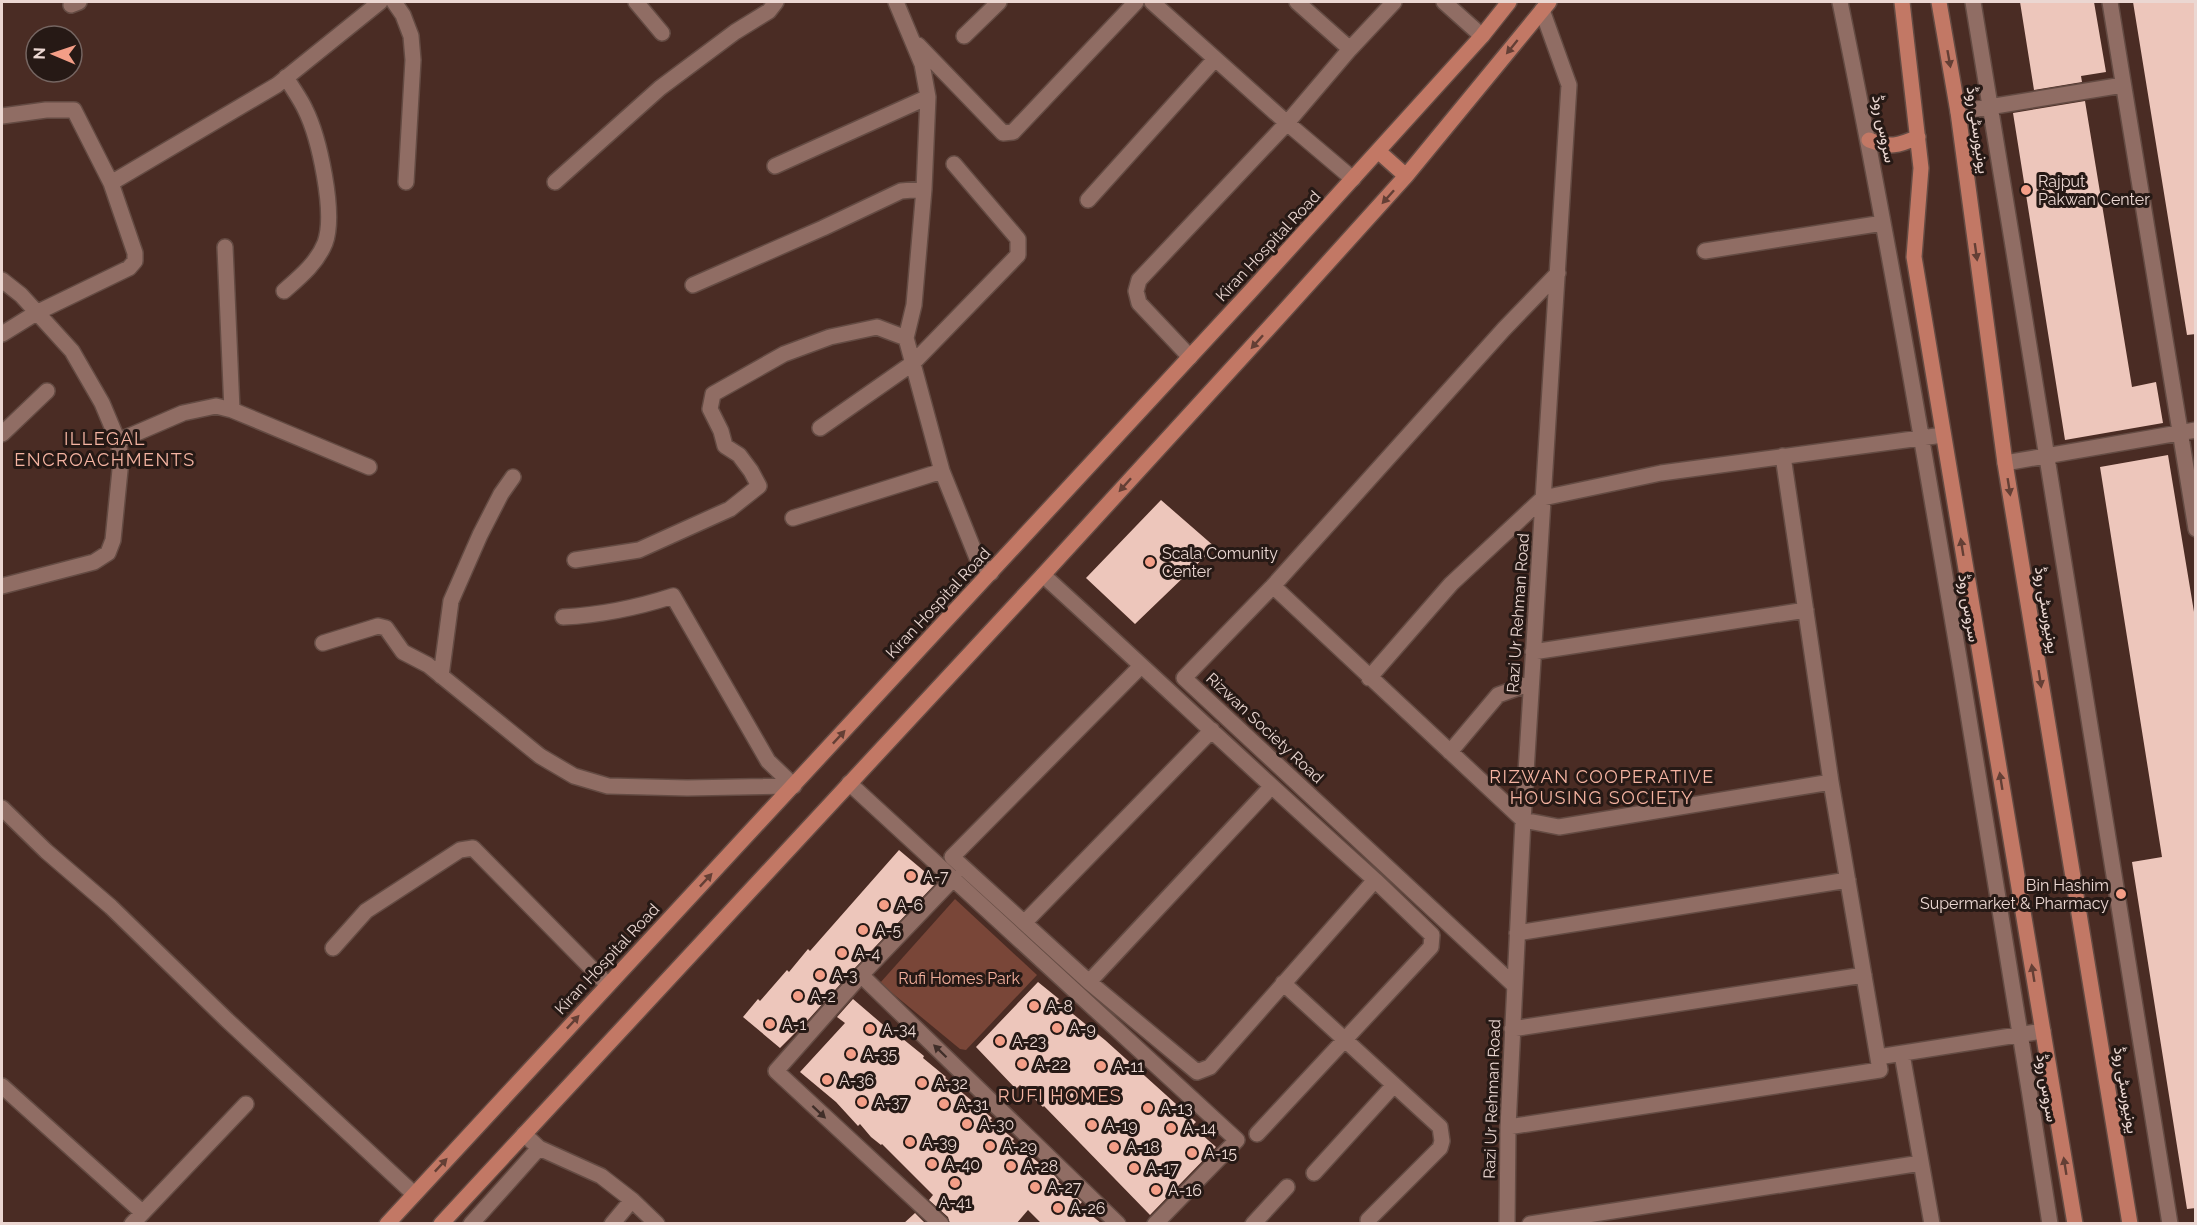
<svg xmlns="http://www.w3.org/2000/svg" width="2197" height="1225" font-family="Raleway,Vazirmatn,sans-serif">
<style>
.green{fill:#794638}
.building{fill:#edc6bb}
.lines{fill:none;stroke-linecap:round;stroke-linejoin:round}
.minor-casing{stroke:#644b43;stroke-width:18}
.major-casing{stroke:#644b43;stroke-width:18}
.minor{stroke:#906d64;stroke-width:15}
.major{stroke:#c27865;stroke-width:15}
.oneway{fill:#643f35}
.oneway2{fill:#402e29}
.poi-dot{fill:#f49e87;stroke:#261915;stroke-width:2}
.labels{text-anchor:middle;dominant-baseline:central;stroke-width:6;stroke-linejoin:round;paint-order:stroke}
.street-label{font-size:16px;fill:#ebd7d2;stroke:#261915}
.poi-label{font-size:16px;fill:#ebd7d2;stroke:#261915;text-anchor:start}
.park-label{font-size:16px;fill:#f2ae9b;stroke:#261915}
.neighbourhood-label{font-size:18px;letter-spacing:1.5px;fill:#f5b4a2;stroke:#261915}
</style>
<rect width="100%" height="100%" fill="#4a2c24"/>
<path class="green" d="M955,899L1037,975L966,1050L960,1049L880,983Z"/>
<path class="building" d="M2020,2H2094L2106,72L2081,76L2082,82L2034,90Z
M2133,2H2196V334L2187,335Z
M2085,101L2132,387L2156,382L2163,423L2065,440L2013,113Z
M2168,455L2196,624V1208L2187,1209L2132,862L2162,857L2100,467Z
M1161,500L1215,547L1135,624L1086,578Z
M899,850L937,882L854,969L808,1020L780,1048L743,1017L758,999L760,1001L787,970L789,972L808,949L810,951Z
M1038,982L1059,999L1057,1001L1105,1040L1196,1122L1192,1126L1216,1147L1150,1215L1044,1106L1043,1107L1020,1085L1016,1089L976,1047Z
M853,999L902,1041L903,1039L924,1056L923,1058L946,1077L945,1078L992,1118L990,1120L1014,1139L1012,1141L1055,1176L1059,1181L1058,1182L1082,1202L1079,1205L1102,1224H1042L1028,1210L1016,1224H950L948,1217L929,1200L933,1195L882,1144L881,1145L871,1137L860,1124L858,1126L836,1102L800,1072L845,1023L837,1017Z
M915,1213L926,1224H903Z"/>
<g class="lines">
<g class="minor-casing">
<path id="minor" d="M394,2L403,15L411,36L413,60L406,182
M636,2L662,33
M896,2L922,64L928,97L924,189L914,305L906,338L942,471L977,558L991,573
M1152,2L1287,123L1353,179
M1297,2L1350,49
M1444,2L1482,36
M1840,2C1886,225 1924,451 1962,676C1992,858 2022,1041 2050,1224
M1973,2C2040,409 2106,816 2170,1224
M2110,2L2196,529
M71,5L79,2
M964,36L999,2
M918,45L1003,133L1013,132L1136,2
M1958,112L2123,85
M2,116L46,110H74L111,183L135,253V261L129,268L36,313L2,334
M775,166L928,97
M555,182L660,88L735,32L769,11L776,2
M111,183L277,85L380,2
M1088,200L1215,59
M225,247L232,410
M1705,251L1883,223
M2,280L21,295L72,351L102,403L118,441L121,460L113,540L108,553L94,562L2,586
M693,285L823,228L901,191L924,189
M284,291C300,277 317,263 325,243C336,213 319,137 305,109C300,98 292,88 286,77
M1190,357L1139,303L1136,291L1139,280L1287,123L1350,49L1394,2
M820,428L913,363L1018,255V239L954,164
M2,434L47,391
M118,441L183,413L216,406L232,410L369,467
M2005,463L2196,430
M793,518L942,471
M575,560L639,550L730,509L759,486L751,471L739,455L725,446L721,431L710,409L713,394L784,354L830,337L877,327L906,338
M1043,575C1154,676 1263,780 1375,880L1210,1067L1197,1072L1089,982L952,857L1141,666
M1273,586L1523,820L1559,827L1831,782
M563,617C602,615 636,608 673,596L768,761L794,786
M323,643L378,626L386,628L403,652L428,665L540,756L574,776L608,786L687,788L794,786
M1533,652L1806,610
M441,676L451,601L480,535L501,494L513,477
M1369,678L1451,584L1543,498L1661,473L1943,435
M1450,752L1498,695L1531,683
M849,783L1237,1140L1155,1224
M2,808L46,851L111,907L227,1020L414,1194
M1024,923L1212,730
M1517,933L1848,880
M333,948L366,911L460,850L473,848L608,985
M861,975L1118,1224
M1089,982L1271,787
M1283,983L1440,1127L1442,1141L1440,1148L1368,1220
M1514,985L1184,678L1273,586L1504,329L1558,273
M1512,1029L1864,975
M1902,1054L1932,1224
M1878,1057L2043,1031
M2,1086L142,1212
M1508,1127L1880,1070L1831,782L1783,456
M524,1134L539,1148L601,1176L632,1200L657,1224
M1257,1134L1431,947L1432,935L1375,880
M1314,1173L1394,1085
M132,1224L246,1104
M471,1224L539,1148
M612,1224L632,1200
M941,1224L776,1071L861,975L954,878
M1253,1224L1287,1187
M1507,1224L1508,1127L1523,820L1569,85L1542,10
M1530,1224L1921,1163"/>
</g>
<g class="major-casing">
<path id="major" d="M1902,2L1921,168L1914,257L2075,1224
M1939,2L1958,112L2005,463L2130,1224
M1869,140C1890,148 1898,146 1918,137
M1378,151L1406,176
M387,1224L1249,293L1482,36L1509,2
M441,1224L1043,575L1277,319L1406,176L1549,2"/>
</g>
<use href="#minor" class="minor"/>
<use href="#major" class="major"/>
</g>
<defs><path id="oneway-solid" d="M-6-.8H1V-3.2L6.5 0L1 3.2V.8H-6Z" transform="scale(1.5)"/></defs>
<g class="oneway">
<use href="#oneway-solid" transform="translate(1512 47) rotate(129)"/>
<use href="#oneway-solid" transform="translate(1949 59) rotate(80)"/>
<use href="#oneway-solid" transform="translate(1388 197) rotate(132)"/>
<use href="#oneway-solid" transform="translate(1976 252) rotate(82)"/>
<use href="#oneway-solid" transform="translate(1257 342) rotate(132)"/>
<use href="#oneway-solid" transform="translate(1125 485) rotate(132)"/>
<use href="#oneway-solid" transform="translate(2009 487) rotate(81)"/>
<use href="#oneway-solid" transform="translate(1962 547) rotate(-99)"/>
<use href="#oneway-solid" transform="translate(2040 679) rotate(81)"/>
<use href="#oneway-solid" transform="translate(839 737) rotate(-47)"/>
<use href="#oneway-solid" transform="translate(2001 781) rotate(-99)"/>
<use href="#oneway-solid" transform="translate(706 880) rotate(-47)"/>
<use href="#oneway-solid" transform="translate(2033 973) rotate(-99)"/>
<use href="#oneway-solid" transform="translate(573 1022) rotate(-47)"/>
<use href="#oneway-solid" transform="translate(441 1165) rotate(-47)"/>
<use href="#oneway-solid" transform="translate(2065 1166) rotate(-99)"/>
</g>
<g class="oneway2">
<use href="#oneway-solid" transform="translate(940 1051) rotate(-136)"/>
<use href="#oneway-solid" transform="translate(819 1112) rotate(43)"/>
</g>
<g class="poi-dot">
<circle cx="2026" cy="190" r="6"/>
<circle cx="1150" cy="562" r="6"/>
<circle cx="911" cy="876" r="6"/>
<circle cx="2121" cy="894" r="6"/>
<circle cx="884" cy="905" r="6"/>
<circle cx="863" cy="930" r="6"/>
<circle cx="842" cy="953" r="6"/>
<circle cx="820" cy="975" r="6"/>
<circle cx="798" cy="996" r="6"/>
<circle cx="1034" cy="1006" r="6"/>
<circle cx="770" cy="1024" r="6"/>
<circle cx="1057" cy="1028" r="6"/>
<circle cx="870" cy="1029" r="6"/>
<circle cx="1000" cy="1041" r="6"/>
<circle cx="851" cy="1054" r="6"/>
<circle cx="1022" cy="1064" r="6"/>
<circle cx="1101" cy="1066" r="6"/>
<circle cx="827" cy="1080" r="6"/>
<circle cx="922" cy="1083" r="6"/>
<circle cx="862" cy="1102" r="6"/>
<circle cx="944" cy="1104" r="6"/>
<circle cx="1148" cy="1108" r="6"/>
<circle cx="967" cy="1124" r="6"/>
<circle cx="1092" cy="1125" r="6"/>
<circle cx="1171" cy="1128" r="6"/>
<circle cx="910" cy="1142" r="6"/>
<circle cx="990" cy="1146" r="6"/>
<circle cx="1114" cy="1147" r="6"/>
<circle cx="1192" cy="1153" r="6"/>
<circle cx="932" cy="1164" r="6"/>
<circle cx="1011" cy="1166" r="6"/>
<circle cx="1134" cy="1168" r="6"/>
<circle cx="955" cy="1183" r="6"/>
<circle cx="1035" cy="1187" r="6"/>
<circle cx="1156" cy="1190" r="6"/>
<circle cx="1058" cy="1208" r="6"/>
</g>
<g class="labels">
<g class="street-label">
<text transform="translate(1884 129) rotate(79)">سروس روڈ</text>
<text transform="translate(1978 130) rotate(82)">یونیورسٹی روڈ</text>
<text transform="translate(1268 246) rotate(-47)">Kiran Hospital Road</text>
<text transform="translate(938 603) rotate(-47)">Kiran Hospital Road</text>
<text transform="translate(1969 608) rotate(81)">سروس روڈ</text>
<text transform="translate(2047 610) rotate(81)">یونیورسٹی روڈ</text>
<text transform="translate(1518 613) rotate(-86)">Razi Ur Rehman Road</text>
<text transform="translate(1265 728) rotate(43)">Rizwan Society Road</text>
<text transform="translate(607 959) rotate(-47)">Kiran Hospital Road</text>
<text transform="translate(2047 1088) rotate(81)">سروس روڈ</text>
<text transform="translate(2126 1090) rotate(81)">یونیورسٹی روڈ</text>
<text transform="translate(1492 1099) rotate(-88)">Razi Ur Rehman Road</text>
</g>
<g class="poi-label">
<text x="2038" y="181">Rajput<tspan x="2038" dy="18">Pakwan Center</tspan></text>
<text x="1162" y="553">Scala Comunity<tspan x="1162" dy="18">Center</tspan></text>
<text x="923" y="876">A-7</text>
<text x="2109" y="885" text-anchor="end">Bin Hashim<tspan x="2109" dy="18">Supermarket &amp; Pharmacy</tspan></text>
<text x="896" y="905">A-6</text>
<text x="875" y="930">A-5</text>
<text x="854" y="953">A-4</text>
<text x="832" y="975">A-3</text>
<text x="810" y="996">A-2</text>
<text x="1046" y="1006">A-8</text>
<text x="782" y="1024">A-1</text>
<text x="1069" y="1028">A-9</text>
<text x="882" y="1029">A-34</text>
<text x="1012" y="1041">A-23</text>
<text x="863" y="1054">A-35</text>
<text x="1034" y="1064">A-22</text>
<text x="1113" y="1066">A-11</text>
<text x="839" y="1080">A-36</text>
<text x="934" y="1083">A-32</text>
<text x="874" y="1102">A-37</text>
<text x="956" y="1104">A-31</text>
<text x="1160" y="1108">A-13</text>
<text x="979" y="1124">A-30</text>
<text x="1104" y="1125">A-19</text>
<text x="1183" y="1128">A-14</text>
<text x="922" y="1142">A-39</text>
<text x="1002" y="1146">A-29</text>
<text x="1126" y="1147">A-18</text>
<text x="1204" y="1153">A-15</text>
<text x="944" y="1164">A-40</text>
<text x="1023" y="1166">A-28</text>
<text x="1146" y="1168">A-17</text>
<text x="1047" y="1187">A-27</text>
<text x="1168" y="1190">A-16</text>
<text x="955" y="1202" text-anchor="middle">A-41</text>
<text x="1070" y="1208">A-26</text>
</g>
<g class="park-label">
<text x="959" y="978">Rufi Homes Park</text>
</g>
<g class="neighbourhood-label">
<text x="105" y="438">ILLEGAL<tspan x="105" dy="21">ENCROACHMENTS</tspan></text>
<text x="1602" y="776">RIZWAN COOPERATIVE<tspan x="1602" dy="21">HOUSING SOCIETY</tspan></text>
<text x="1060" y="1095">RUFI HOMES</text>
</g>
</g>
<rect width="2197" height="1225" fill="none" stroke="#ebd7d2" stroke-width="6"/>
<g transform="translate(54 54) rotate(272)"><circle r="28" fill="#261915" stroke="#756561" stroke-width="1.5"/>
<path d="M0-4.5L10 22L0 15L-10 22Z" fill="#f49e87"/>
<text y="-9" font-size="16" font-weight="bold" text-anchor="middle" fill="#ebd7d2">N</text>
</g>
</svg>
